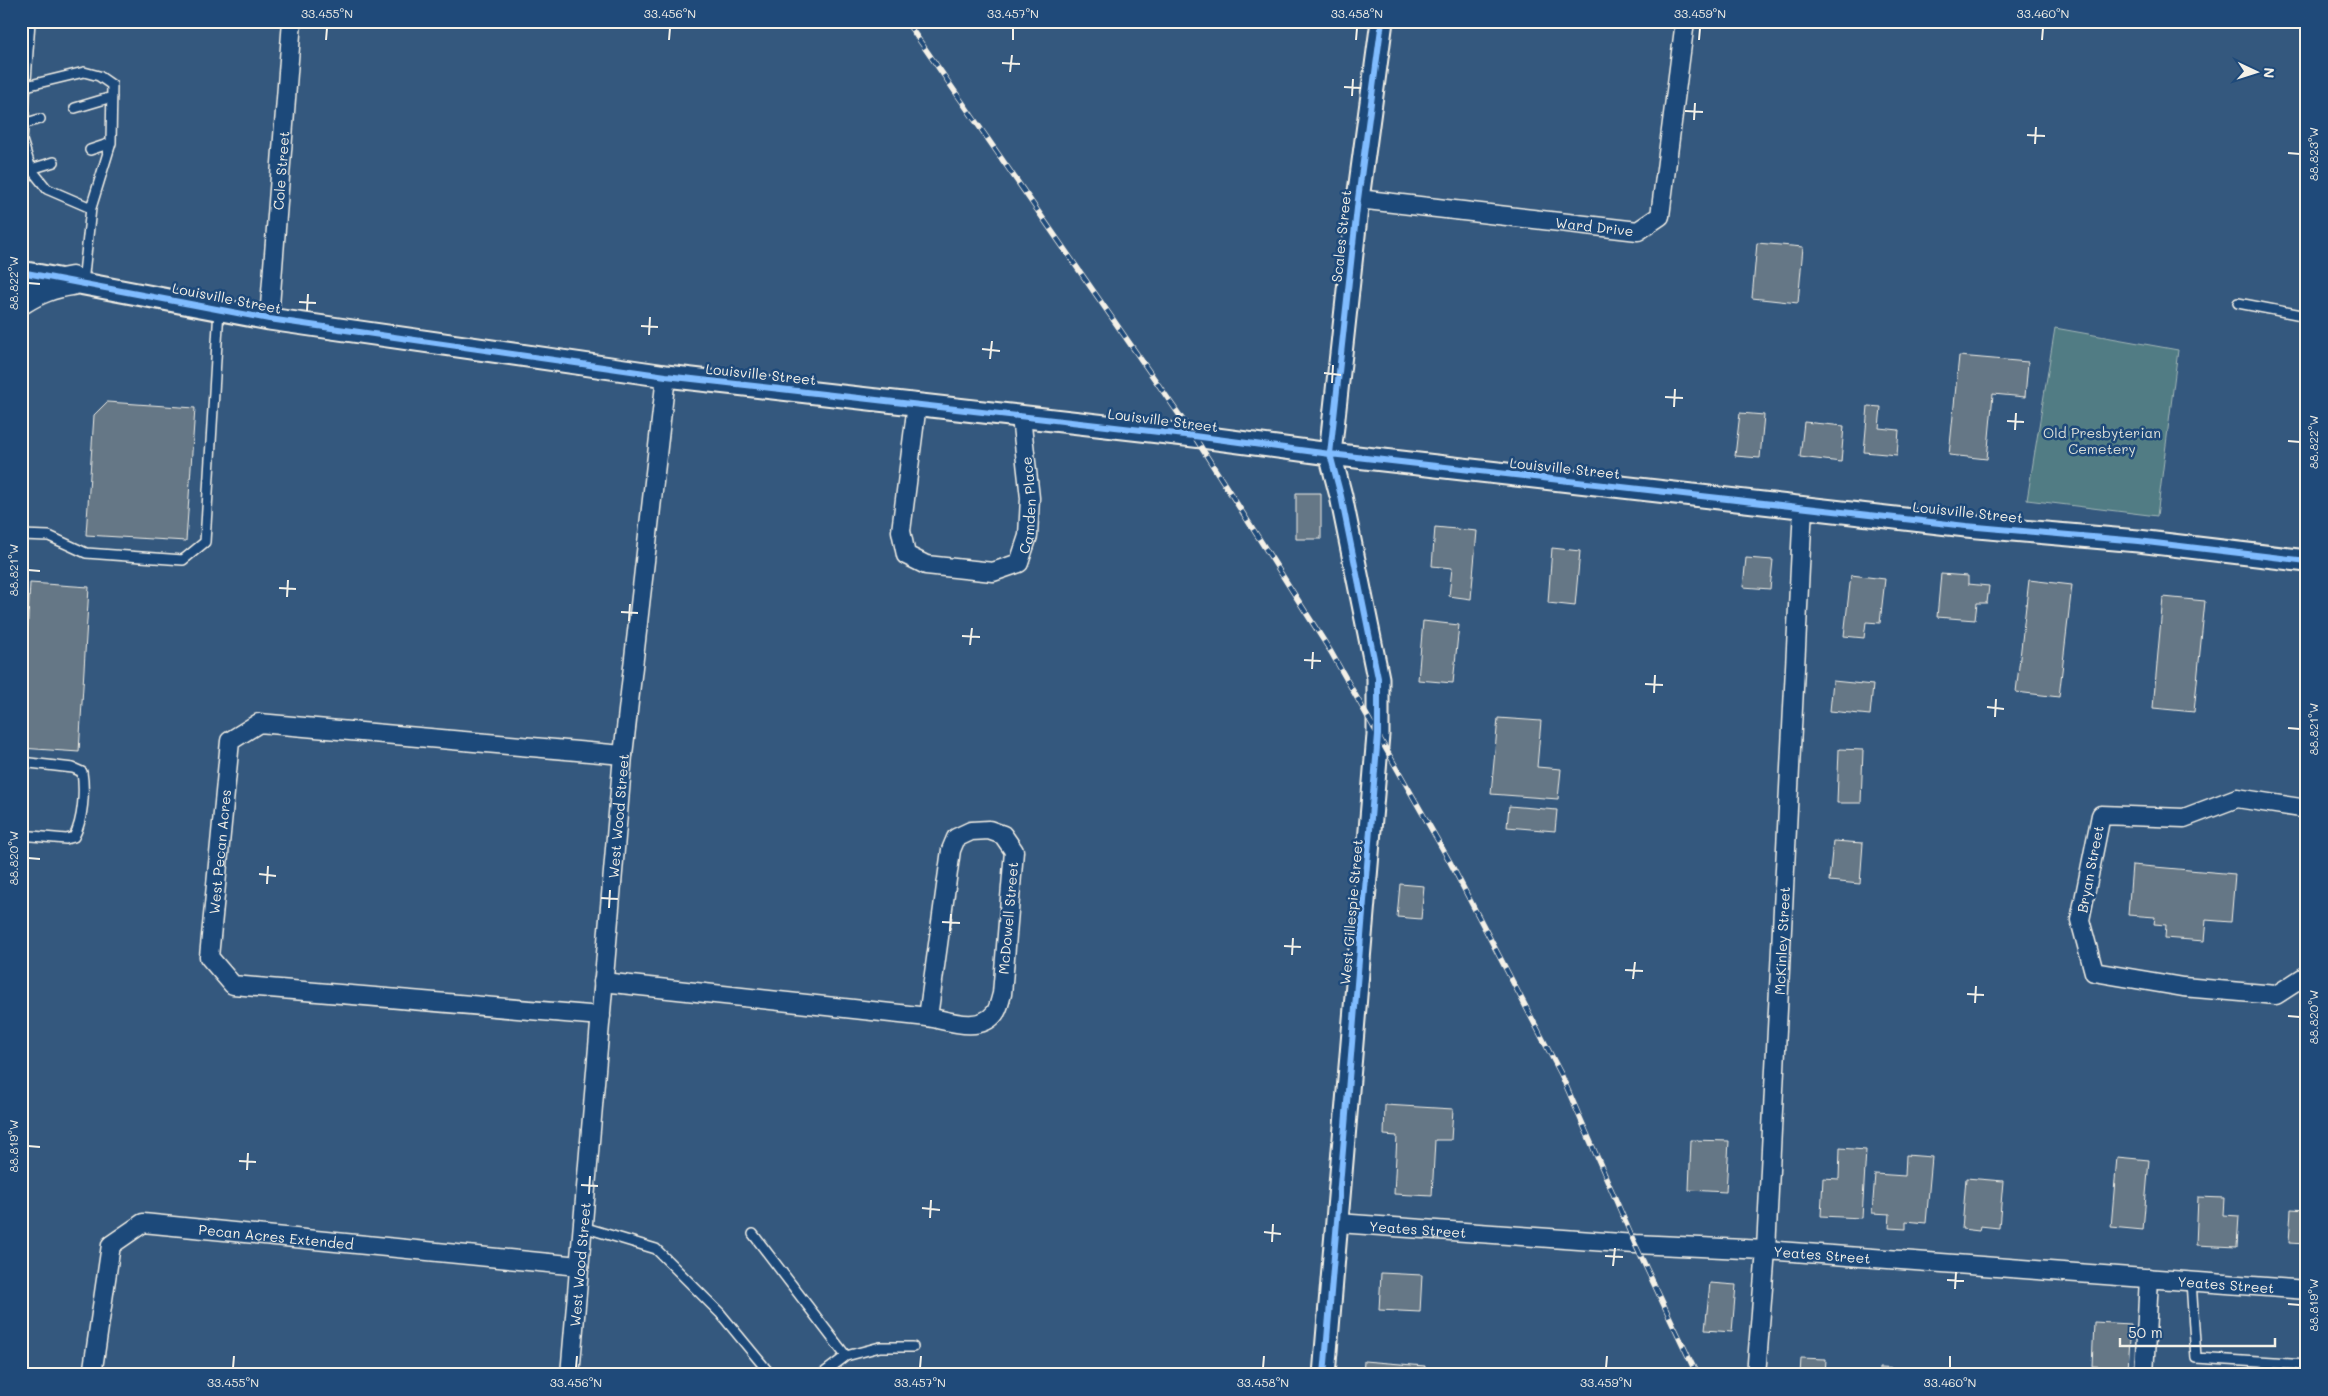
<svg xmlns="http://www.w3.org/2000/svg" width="2328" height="1396" font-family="Mali,sans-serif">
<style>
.green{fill:#517c84;stroke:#a2b6b6}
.building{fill:#657786;stroke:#f4f1e8}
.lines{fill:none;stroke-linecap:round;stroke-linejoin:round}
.service-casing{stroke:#f4f1e8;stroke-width:12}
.minor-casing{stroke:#f4f1e8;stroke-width:21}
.tertiary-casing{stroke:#f4f1e8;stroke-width:25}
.primary-casing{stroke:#f4f1e8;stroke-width:31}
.service{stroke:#1f4a7a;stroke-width:9}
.minor{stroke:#1f4a7a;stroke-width:18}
.tertiary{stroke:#1f4a7a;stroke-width:21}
.primary{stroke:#1f4a7a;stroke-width:28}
.rail-casing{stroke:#f4f1e8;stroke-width:5.5}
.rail{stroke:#1f4a7a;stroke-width:4;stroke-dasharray:11;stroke-linecap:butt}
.cycleway-casing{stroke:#1f4a7a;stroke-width:9}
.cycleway{stroke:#80bcff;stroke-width:6}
.ticks{fill:none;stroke:#f4f1e8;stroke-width:2}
.labels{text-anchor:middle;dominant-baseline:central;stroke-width:5;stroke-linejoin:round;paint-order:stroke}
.street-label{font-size:14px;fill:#f4f1e8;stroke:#1f4a7a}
.park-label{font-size:14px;fill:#dcdfd9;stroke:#1f4a7a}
.neatline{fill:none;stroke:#f4f1e8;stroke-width:2}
.ticks-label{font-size:12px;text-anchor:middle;fill:#f4f1e8}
</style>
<rect width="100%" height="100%" fill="#34587e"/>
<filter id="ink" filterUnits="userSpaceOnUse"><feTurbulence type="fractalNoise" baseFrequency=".02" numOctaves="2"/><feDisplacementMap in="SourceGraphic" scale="10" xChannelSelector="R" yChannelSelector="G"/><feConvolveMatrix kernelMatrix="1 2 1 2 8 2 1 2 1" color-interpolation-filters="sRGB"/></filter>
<g filter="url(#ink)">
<path class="green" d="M2055,328L2178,350L2157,516L2027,500Z"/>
<path class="building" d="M1757,243L1803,247L1798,303L1752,298Z
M1959,356L2028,362L2025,397L1993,394L1987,459L1949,455Z
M107,402L195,408L186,541L86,535L94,415Z
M1868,406L1881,407L1879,428L1899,430L1897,455L1864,452Z
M1740,413L1764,415L1760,458L1735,456Z
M1804,422L1844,426L1841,462L1800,457Z
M1296,493H1321V539H1296Z
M1435,527L1477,531L1471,599L1449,596L1452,568L1432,566Z
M1552,548L1580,551L1575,606L1548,603Z
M1746,558L1773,560L1770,589L1743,587Z
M1941,574L1968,576V584L1989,586L1987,603H1977L1975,620L1937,617Z
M1851,575L1885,579L1880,623L1866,622L1864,638L1844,636Z
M2029,580L2072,585L2059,697L2016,692Z
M30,583L89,587L79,752L21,748Z
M2163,597L2205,601L2194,712L2153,708Z
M1423,621L1459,625L1453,683L1418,680Z
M1833,681L1873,685L1870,715L1830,711Z
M1498,718L1541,721L1537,767L1561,769L1558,799L1491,794Z
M1839,749L1863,750L1861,803H1837Z
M1509,806L1557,810L1555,831L1507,827Z
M1833,841L1863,843L1860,884L1829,881Z
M2132,865L2235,874L2231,922L2206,920L2204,941L2165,938L2166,925L2154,924L2155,917L2128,915Z
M1400,884L1424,886L1421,919L1397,917Z
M1385,1105L1453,1109L1451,1140H1435L1432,1196L1394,1194L1397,1136L1384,1135Z
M1691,1140L1729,1141L1726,1192L1689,1190Z
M1840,1148L1866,1150L1862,1218L1821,1216L1823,1178L1839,1179Z
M1906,1155L1932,1157L1926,1223L1906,1221V1229L1889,1228L1890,1214L1872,1213L1875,1174L1905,1176Z
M2117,1157L2149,1160L2143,1230L2111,1227Z
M1966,1178L2003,1181L1999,1228L1980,1226L1979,1231L1962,1229Z
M2198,1197L2224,1198L2223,1215L2239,1216L2237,1247L2196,1245Z
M2291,1209L2307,1210V1244L2289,1243Z
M1381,1273L1422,1275L1420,1312L1379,1310Z
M1710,1283L1736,1285L1732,1332L1705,1330Z
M2094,1322L2131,1324L2128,1368L2092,1366Z
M1801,1358L1826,1359L1825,1375H1800Z
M1364,1361L1425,1366L1424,1375H1363Z
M1879,1368L1904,1369V1375H1879Z"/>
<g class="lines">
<g class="service-casing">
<path id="service" d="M30,21L22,140L31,169L47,189L91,208L83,283
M26,86L84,72L99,76L112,85L111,143
M75,108L112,97
M23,124L40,119
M90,150L111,143L91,208
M31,169L54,162
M2238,303L2307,316
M21,535L49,536L86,553L183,560L205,542L219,309
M21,762L73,768L82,772C85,791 83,820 74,837L66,839L21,835
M583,1227L656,1249L720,1313L771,1375
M753,1234L846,1356
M2191,1281L2196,1358L2307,1365
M821,1375L846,1356L880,1347H913"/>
</g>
<g class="minor-casing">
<g id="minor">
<path id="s1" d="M1358,199L1638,231L1660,216L1685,21"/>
<path id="s2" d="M269,319L292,21"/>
<path id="s3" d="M917,404L901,531L906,555L926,565L993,572L1019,563L1028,536L1030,498L1021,417"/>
<path d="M2307,809L2237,798L2184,818L2101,815L2080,920L2094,972L2183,987L2276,995L2307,975"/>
<path d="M989,830L1003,835L1014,851L1002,994C1000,1000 999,1008 995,1013C980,1033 949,1021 928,1017L951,850L956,838L971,831Z"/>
<path d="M603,982L928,1017"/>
<path id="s4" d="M601,1016L233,985L209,957L230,741L259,723L623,755"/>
<path id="s5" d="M1338,1223L1635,1244L1766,1250L2307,1290"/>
<path id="s6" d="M92,1375L111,1245L143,1223L579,1266"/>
<path id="s7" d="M570,1375L623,755L666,376"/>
<path id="s8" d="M1756,1375L1766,1250L1803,507"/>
<path d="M2144,1375L2149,1278"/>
</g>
</g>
<g class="tertiary-casing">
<path id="tertiary" d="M21,272L269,319L666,376L1194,436L1330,454L1966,526L2138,541L2307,561
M1324,1375L1378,735V678L1341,496L1330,454L1358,199L1382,21"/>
</g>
<g class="primary-casing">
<path id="primary" d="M21,300C38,289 52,284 72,281"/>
</g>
<use href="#service" class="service"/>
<use href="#minor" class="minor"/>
<use href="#tertiary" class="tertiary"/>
<use href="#primary" class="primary"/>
<g class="rail-casing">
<path id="rail" d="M906,21L1194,436L1331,652L1450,862L1561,1074L1635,1244L1697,1375"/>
</g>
<use href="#rail" class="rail"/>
<g class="cycleway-casing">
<path id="cycleway" d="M21,272L269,319L666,376L1194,436L1330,454L1966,526L2138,541L2307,561
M1324,1375L1378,735V678L1341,496L1330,454L1358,199L1382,21"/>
</g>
<use href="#cycleway" class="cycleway"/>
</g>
</g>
<path class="ticks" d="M326,40L327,28M669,40L670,28M1013,40V28M1356,40L1357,28M1699,40L1700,28M2042,40L2043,28M1002,63L1020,64M1010,72L1012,55M1344,87L1361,88M1352,96L1353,79M1685,111L1703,112M1694,120L1695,103M2027,135L2045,136M2035,144L2036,127M2288,153L2300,154M28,283L40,284M299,302L316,303M307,311L308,294M641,326L658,327M649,335L650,317M982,349L1000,351M990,359L992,341M1324,373L1341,375M1332,383L1333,365M1665,397L1683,398M1674,407L1675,389M2007,421L2024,422M2015,430L2016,413M2288,441L2300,442M28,570L40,571M279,588L296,589M287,597L288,580M621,612L638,613M629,621L630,604M962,636L980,637M970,645L972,628M1304,660L1321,661M1312,669L1313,652M1645,684L1663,685M1654,693L1655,675M1987,707L2004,709M1995,717L1996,699M2288,728L2300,729M28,858L40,859M259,874L276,876M267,884L268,866M601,898L618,899M609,908L610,890M942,922L960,923M950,931L951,914M1284,946L1301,947M1292,955L1293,938M1625,970L1643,971M1633,979L1635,962M1967,994L1984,995M1975,1003L1976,986M2288,1016L2300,1017M28,1146L40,1147M239,1161L256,1162M247,1170L248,1153M581,1185L598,1186M589,1194L590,1176M922,1208L940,1210M930,1218L931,1200M1264,1232L1281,1234M1272,1242L1273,1224M1605,1256L1623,1257M1613,1266L1615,1248M1947,1280L1964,1281M1955,1289L1956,1272M2288,1304L2300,1305M233,1368L234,1356M576,1368L577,1356M920,1368L921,1356M1263,1368L1264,1356M1606,1368L1607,1356M1950,1368V1356"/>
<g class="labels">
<g class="street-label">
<text stroke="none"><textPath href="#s2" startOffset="149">Cole Street</textPath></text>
<text stroke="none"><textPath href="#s1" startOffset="238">Ward Drive</textPath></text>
<text transform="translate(1341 236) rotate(-84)">Scales Street</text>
<text transform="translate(227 298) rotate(11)">Louisville Street</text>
<text transform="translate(761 374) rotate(6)">Louisville Street</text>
<text transform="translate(1163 420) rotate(7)">Louisville Street</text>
<text transform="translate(1565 468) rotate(6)">Louisville Street</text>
<text stroke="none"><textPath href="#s3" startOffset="329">Camden Place</textPath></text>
<text transform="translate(1968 512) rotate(6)">Louisville Street</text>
<text stroke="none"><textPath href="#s7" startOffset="561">West Wood Street</textPath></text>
<text stroke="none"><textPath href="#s4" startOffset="512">West Pecan Acres</textPath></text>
<text transform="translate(2090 869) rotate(-79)">Bryan Street</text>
<text transform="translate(1351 912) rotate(-85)">West Gillespie Street</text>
<text transform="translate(1008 918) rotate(-85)">McDowell Street</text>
<text stroke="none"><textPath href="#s8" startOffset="435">McKinley Street</textPath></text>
<text stroke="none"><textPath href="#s5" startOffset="80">Yeates Street</textPath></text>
<text stroke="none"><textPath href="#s6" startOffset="304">Pecan Acres Extended</textPath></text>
<text stroke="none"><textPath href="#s5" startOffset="485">Yeates Street</textPath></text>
<text stroke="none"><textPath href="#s7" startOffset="111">West Wood Street</textPath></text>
<text stroke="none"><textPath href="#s5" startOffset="890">Yeates Street</textPath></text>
</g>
<g class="park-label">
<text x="2102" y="432">Old Presbyterian<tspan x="2102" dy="16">Cemetery</tspan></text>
</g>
</g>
<rect width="2328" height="1396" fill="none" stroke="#1f4a7a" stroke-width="55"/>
<g transform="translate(2256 72) rotate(94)" stroke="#1f4a7a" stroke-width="4" paint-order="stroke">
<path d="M0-4L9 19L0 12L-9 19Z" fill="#f4f1e8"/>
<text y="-8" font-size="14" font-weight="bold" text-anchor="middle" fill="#f4f1e8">N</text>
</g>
<path d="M2120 1338v8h155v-8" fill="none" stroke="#f4f1e8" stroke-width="2.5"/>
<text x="2128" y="1338" font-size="15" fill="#f4f1e8" stroke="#1f4a7a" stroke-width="4" paint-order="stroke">50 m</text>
<rect x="28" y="28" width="2272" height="1340" class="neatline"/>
<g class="ticks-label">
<text x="327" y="18">33.455°N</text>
<text x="670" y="18">33.456°N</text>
<text x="1013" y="18">33.457°N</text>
<text x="1357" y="18">33.458°N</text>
<text x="1700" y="18">33.459°N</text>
<text x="2043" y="18">33.460°N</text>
<text transform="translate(2314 154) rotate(-90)" y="4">88.823°W</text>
<text transform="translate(14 283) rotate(-90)" y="4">88.822°W</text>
<text transform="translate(2314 442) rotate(-90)" y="4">88.822°W</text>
<text transform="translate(14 570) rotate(-90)" y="4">88.821°W</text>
<text transform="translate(2314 729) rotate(-90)" y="4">88.821°W</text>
<text transform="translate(14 858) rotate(-90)" y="4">88.820°W</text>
<text transform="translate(2314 1017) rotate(-90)" y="4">88.820°W</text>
<text transform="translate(14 1146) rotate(-90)" y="4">88.819°W</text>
<text transform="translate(2314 1305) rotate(-90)" y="4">88.819°W</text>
<text x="233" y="1387">33.455°N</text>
<text x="576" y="1387">33.456°N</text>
<text x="920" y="1387">33.457°N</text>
<text x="1263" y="1387">33.458°N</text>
<text x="1606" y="1387">33.459°N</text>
<text x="1950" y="1387">33.460°N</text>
</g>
</svg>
